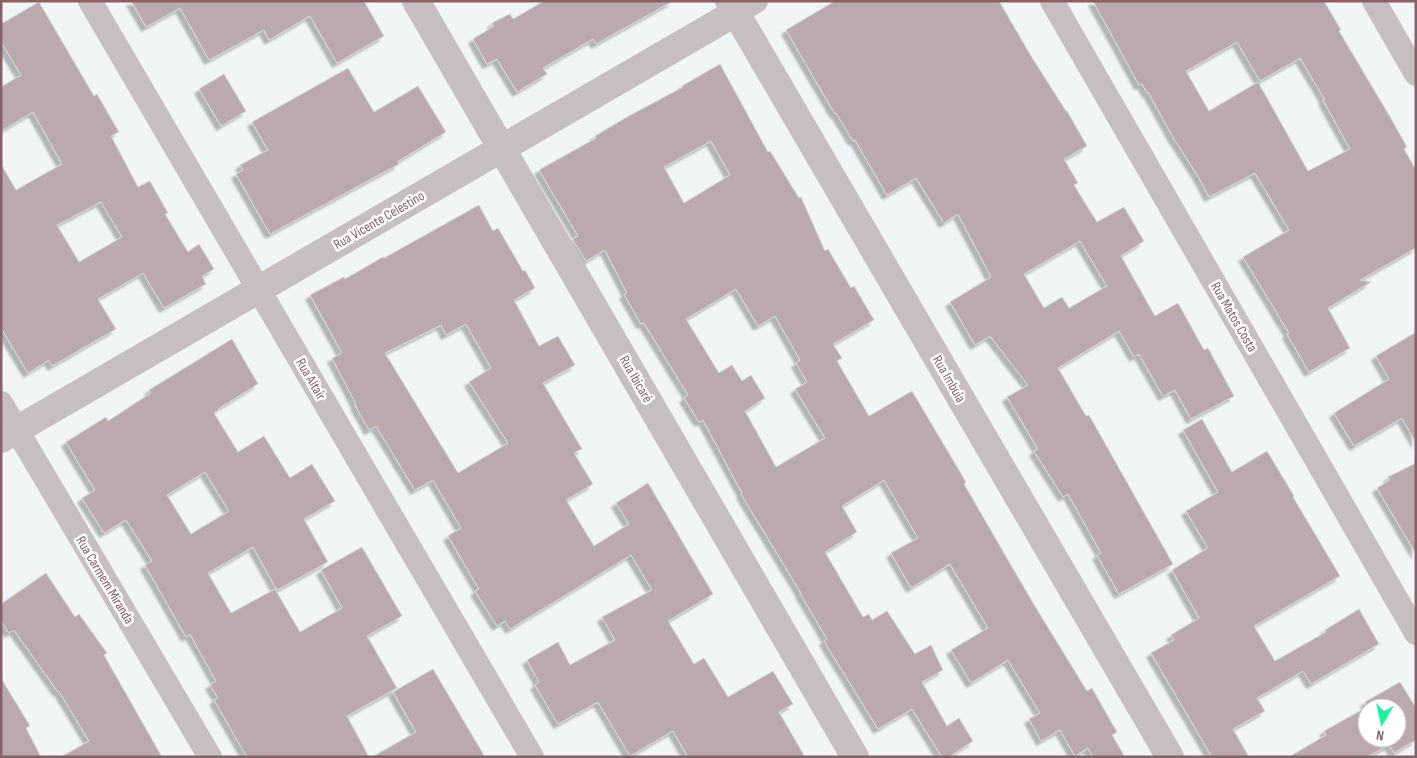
<svg xmlns="http://www.w3.org/2000/svg" width="1417" height="758" font-family="'Sofia Sans Condensed',sans-serif">
<style>
.building{fill:#baaaae;stroke:#d5d6d8;fill-rule:evenodd;filter:url(#shadow)}
.lines{fill:none;stroke-linecap:round;stroke-linejoin:round}
.minor{stroke:#c7bebf;stroke-width:24}
.tertiary{stroke:#c7bebf;stroke-width:28}
.labels{text-anchor:middle;dominant-baseline:central;stroke-width:5;stroke-linejoin:round;paint-order:stroke}
.street-label{font-size:14px;fill:#866268;stroke:#fff}
</style>
<defs>
<filter id="shadow"><feDropShadow dx="-4.5" dy="4.5" stdDeviation="1" flood-color="#0004"/></filter>
</defs>
<rect width="100%" height="100%" fill="#f2f5f6"/>
<path class="building" d="M131,1H364L384,36L337,63L310,16L269,40L264,30L209,60L180,8L146,27Z
M544,1H673L596,44L593,39L543,68L547,74L517,92L497,59L487,64L473,39L494,26L492,23L510,14L513,19Z
M835,1H999L1031,56L1066,111H1067L1087,146L1064,159L1078,183L1074,185L1097,222L1124,207L1144,241L1121,256L1155,316L1178,303L1204,350L1208,348L1234,396L1191,419L1175,390L1163,396L1139,354L1134,357L1119,331L1058,368L1086,416L1089,415L1173,564L1119,594L1097,555L1101,553L1068,494L1063,497L1034,451L1038,449L1007,397L1028,385L990,336L975,345L950,302L991,277L958,214L944,223L916,178L887,195L855,140L853,141L836,113L835,114L786,30ZM1080,241L1107,286L1069,308L1062,297L1044,308L1024,274Z
M1093,1H1324L1341,30L1339,31L1389,115L1407,147L1404,149L1416,170V248L1360,280L1371,282L1328,308L1350,348L1309,372L1287,334L1289,333L1243,257L1289,230L1255,173L1209,197L1198,176L1174,139L1148,92L1147,93L1142,84L1139,85ZM1237,42L1260,81L1300,58L1325,100H1323L1350,149L1308,171L1258,82L1209,111L1186,71Z
M39,2L94,96L97,94L119,132L111,136L138,187L150,181L168,213L165,214L188,252L199,244L214,269L202,276L206,284L164,308L143,273L98,299L116,329L52,366L49,360L28,373L1,328V164L16,190L62,164L33,112L1,131V87L21,75L1,42V24ZM101,202L122,237L79,262L57,225Z
M720,64L768,152L770,151L799,198L801,197L825,251L828,249L851,288L854,286L874,320L833,344L842,358L837,361L869,416L912,391L966,482L964,484L1033,603L1087,691L1092,688L1117,732L1112,735L1125,757H1093L1088,748L1075,756L1060,730L1041,741L1029,719L1040,713L1008,660L971,683L951,650L988,628L950,564L911,588L891,553L918,538L884,480L842,506L857,532L825,552L863,617L869,614L872,620L887,611L915,654L931,645L943,670L922,682L947,726L959,718L973,741L949,757H942L912,709L878,729L824,641L827,639L800,593H801L741,494L742,493L703,420L699,422L684,398L688,395L644,323L641,324L624,294L627,293L605,250L586,261L578,248L572,239L578,236L539,170L596,138L595,136L627,117L683,87L682,86ZM711,141L730,175L684,203L664,167ZM736,289L758,326L775,316L800,360L796,363L807,382L795,389L825,438L776,467L745,411L765,398L751,375L742,381L732,365L719,373L686,319Z
M348,68L374,112L418,86L446,132L397,162L399,164L270,234L236,174L243,170L240,165L268,150L252,122Z
M224,74L246,111L221,126L199,89Z
M479,205L493,231L498,228L523,271L525,270L535,288L514,300L539,346L558,336L575,365L543,383L582,449L574,453L593,484L566,500L594,546L629,524L616,503L648,483L713,594L668,621L694,664L704,658L728,697L773,671L793,704L779,712L805,757H688L673,731L630,756L598,702L558,724L535,685L539,682L527,660L558,642L570,665L615,640L602,617L652,590L631,555L510,629L505,621L497,626L475,591L479,589L448,536L461,528L433,480L415,490L376,426L369,430L355,405L356,404L332,358L342,353L310,295L344,277L345,279L383,257L384,258ZM466,324L491,368L469,382L508,443L458,473L385,353L441,325L446,335Z
M1416,332V443L1402,418L1354,446L1334,413L1389,379L1376,356Z
M232,339L258,384L218,409L219,410L214,413L238,452L264,436L290,478L312,464L335,501L304,519L328,562L277,590L253,547L208,573L231,613L275,589L300,632L342,608L321,570L362,547L402,616L367,636L397,688L347,716L369,757H247L214,700L218,698L210,685L216,681L190,634L186,637L145,565L152,561L126,520L104,533L82,498L95,490L66,442L106,417L108,421L151,393L149,390ZM205,472L229,511L191,534L167,495Z
M1202,419L1232,472L1267,451L1294,496L1293,497L1340,576L1254,626L1275,661L1326,632L1325,630L1359,609L1379,644L1311,684L1303,671L1257,698L1265,711L1233,729L1249,757H1212L1151,653L1174,640L1171,635L1199,618L1172,570L1208,548L1186,511L1218,492L1183,430Z
M1416,463V554L1377,488L1390,480L1388,477Z
M46,573L75,617L79,614L107,653L104,655L162,757H61L89,741L59,691L58,692L14,630L9,633L1,621V604Z
M433,669L485,757H372L416,732L393,692Z
M1,678L30,726L26,728L41,757H1Z
M1400,682L1416,708V740L1394,753L1389,745L1367,757H1289L1326,735L1324,731L1367,707L1365,702ZM1367,708H1397V738H1367Z"/>
<g class="lines">
<path class="minor" d="M90,1L532,757
M1052,1L1416,633
M1374,1L1416,74
M735,13L756,1
M1,403L210,757"/>
<path class="tertiary" d="M416,1L855,757
M729,1L1170,757
M1,439L735,13"/>
</g>
<g class="labels">
<g class="street-label">
<text transform="translate(379 220) rotate(-30)">Rua Vicente Celestino</text>
<text transform="translate(1234 317) rotate(60)">Rua Matos Costa</text>
<text transform="translate(311 379) rotate(60)">Rua Altair</text>
<text transform="translate(636 379) rotate(60)">Rua Ibicaré</text>
<text transform="translate(949 379) rotate(60)">Rua Imbuia</text>
<text transform="translate(105 580) rotate(59)">Rua Carmem Miranda</text>
</g>
</g>
<rect width="1417" height="758" fill="none" stroke="#866268" stroke-width="5"/>
<g transform="translate(1382 723) rotate(189)"><circle r="24" fill="#ffffff" stroke="#cfc0c3"/>
<path d="M0-4L9 19L0 12L-9 19Z" fill="#14f4a1"/>
<text y="-8" font-size="14" font-weight="bold" text-anchor="middle" fill="#866268">N</text>
</g>
</svg>
